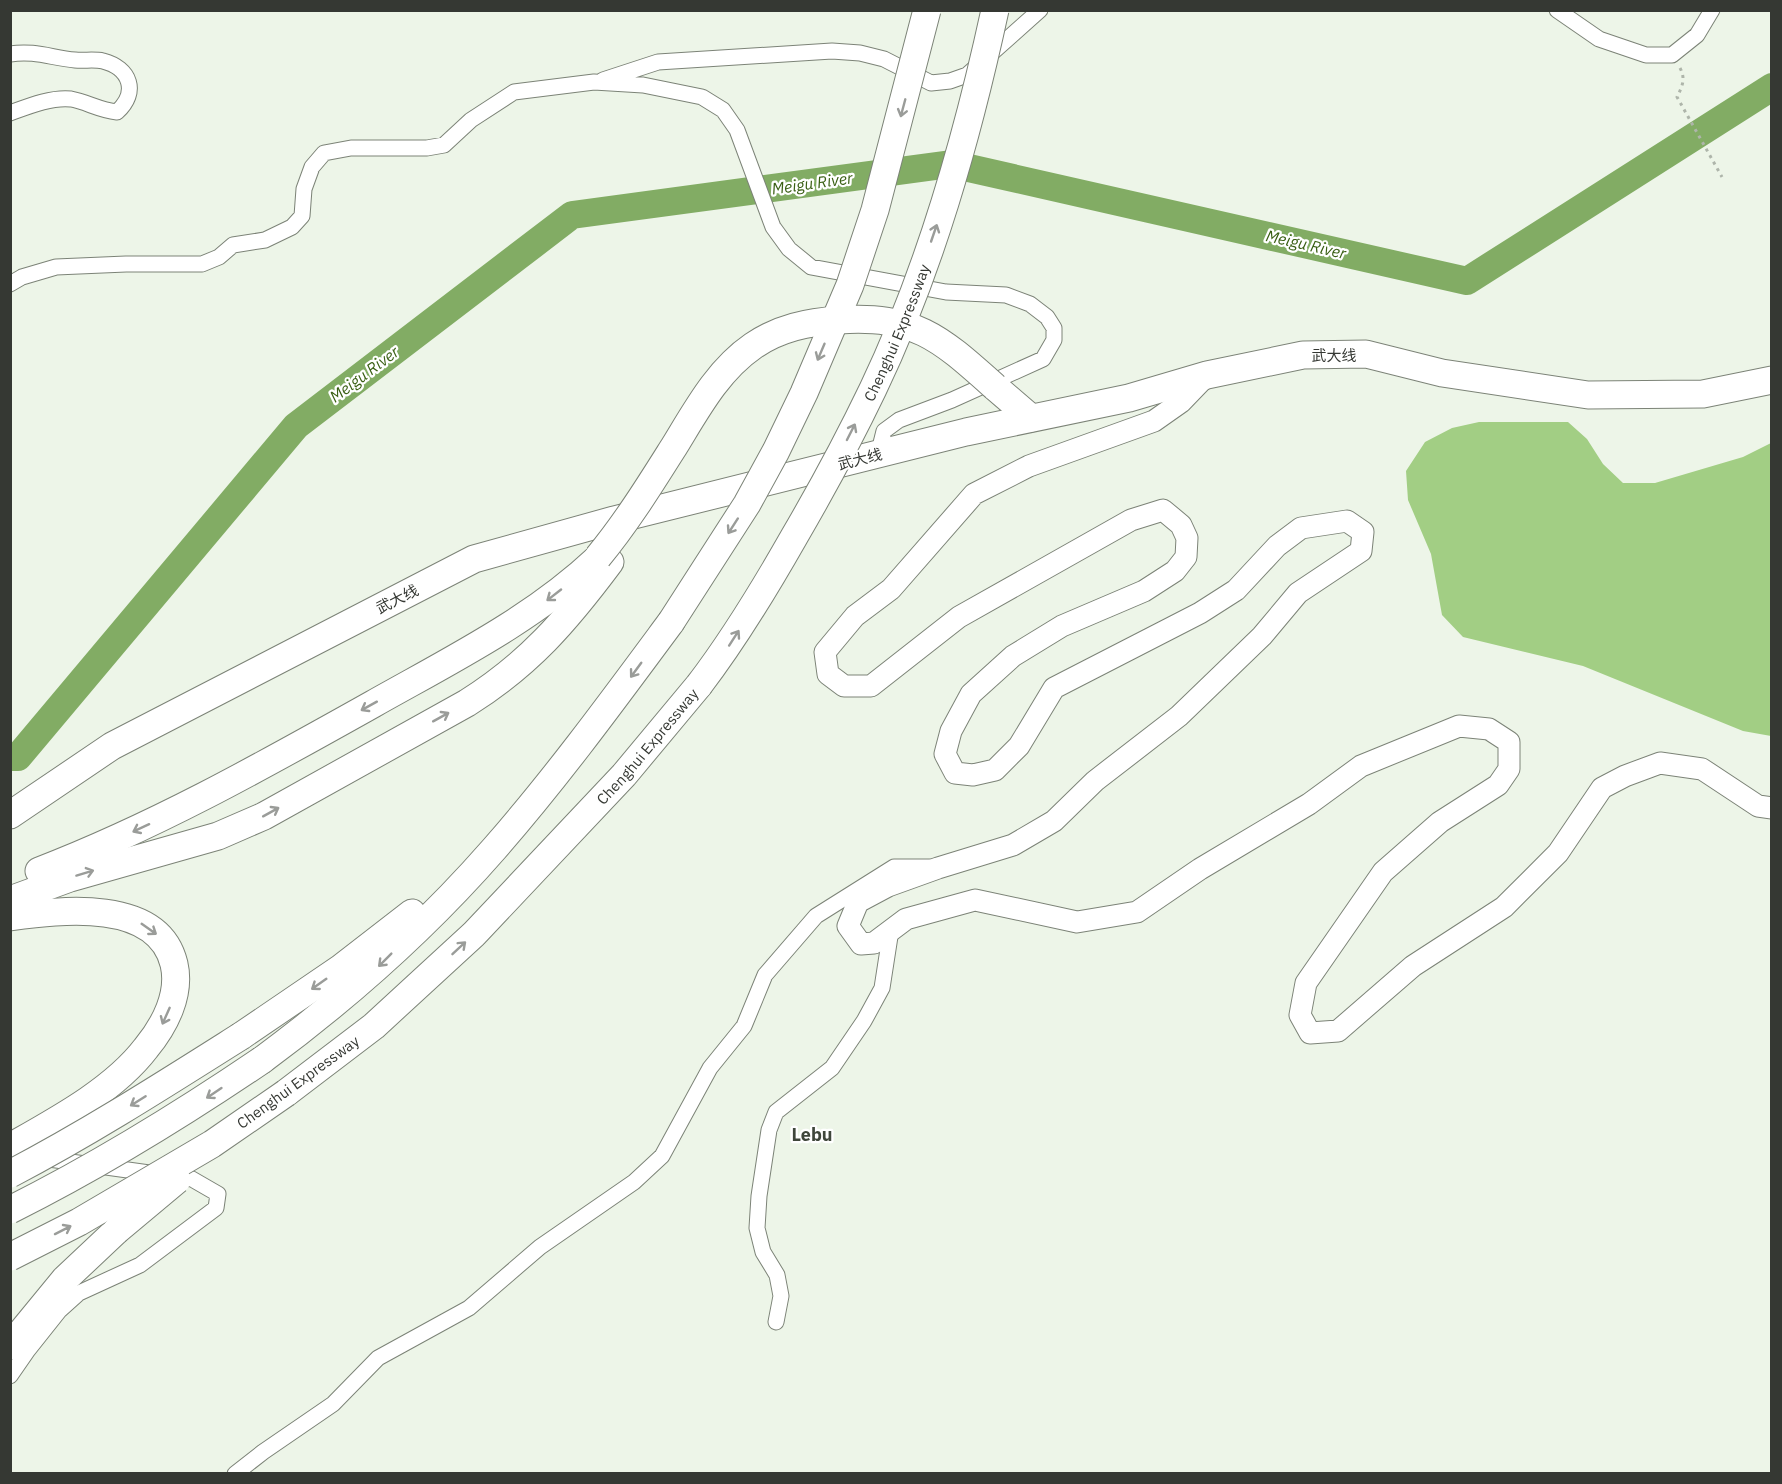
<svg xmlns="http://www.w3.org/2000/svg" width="1782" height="1484" font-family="'IBM Plex Sans','Noto Sans SC',sans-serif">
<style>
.forest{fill:#a2ce84}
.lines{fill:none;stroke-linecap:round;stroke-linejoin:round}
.river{stroke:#82ac64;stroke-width:28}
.street-casing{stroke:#7c8377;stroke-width:17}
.secondary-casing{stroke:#7c8377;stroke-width:23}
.highway-casing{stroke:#7c8377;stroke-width:29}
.path{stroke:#aeb5aa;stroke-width:3;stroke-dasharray:3 4.5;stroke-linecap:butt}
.street{stroke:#fff;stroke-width:15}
.secondary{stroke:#fff;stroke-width:21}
.highway{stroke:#fff;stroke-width:27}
.highway-bridge-casing{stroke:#7c8377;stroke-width:29;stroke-linecap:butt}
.highway-bridge{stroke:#fff;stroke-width:27}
.oneway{stroke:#9a9c99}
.labels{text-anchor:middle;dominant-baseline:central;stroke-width:4.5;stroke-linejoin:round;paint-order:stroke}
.street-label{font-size:15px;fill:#353833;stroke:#fff}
.water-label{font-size:16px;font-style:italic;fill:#395f13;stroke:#fff}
.quarter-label{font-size:18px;font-weight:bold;fill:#3f463b;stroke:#fff}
</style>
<rect width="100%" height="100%" fill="#edf5e8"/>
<path class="forest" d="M1479,422H1568L1587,439L1603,464L1623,483H1655L1743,457L1771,443V736L1743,731L1583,666L1463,637L1442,615L1431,554L1408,500L1406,471L1425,442L1452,428Z"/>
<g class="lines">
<path class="river" d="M10,757H18L296,426L572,215L951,164L1467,281L1772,87"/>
<g class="street-casing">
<path id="street" d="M1557,10L1599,39L1646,55H1672L1697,35L1712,10
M10,54C35,50 52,58 75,60C84,61 94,59 103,61C130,68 139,92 117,112C99,110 87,102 71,99C51,97 29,106 10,113
M603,80L658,62L832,51L860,53L884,59L931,83L950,81L967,75L1040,10
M10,284L22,277L56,267L126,264H202L219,257L233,245L265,240L292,227L302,216L304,189L312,167L324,153L351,148H427L444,145L471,120L514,92L594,82L643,85L702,97L723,110L737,130L773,227L789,249L811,267L946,292L1006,295L1030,304L1047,317L1054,328V340L1043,359L952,400L899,420L884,431L881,443L883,453
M776,1322L781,1296L777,1275L763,1252L757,1228L759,1196L769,1130L776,1112L832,1068L864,1021L882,988L891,930
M10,1376L28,1350L59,1311L79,1293L140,1265L216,1208L218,1194L192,1179L42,1158
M235,1474L263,1452L333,1404L378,1358L469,1308L540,1247L634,1182L662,1156L710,1068L744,1026L765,975L816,916L894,867H929"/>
</g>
<g class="secondary-casing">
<path id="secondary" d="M1207,375L1181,402L1154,421L1029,466L974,494L891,589L855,616L825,652L828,674L844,686H871L959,617L1131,520L1163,510L1181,525L1187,538L1186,557L1175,571L1144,591L1062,626L1013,656L971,694L951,731L945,754L955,773L973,775L995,770L1019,746L1054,688L1200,613L1236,590L1277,546L1301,528L1347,521L1363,532L1361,551L1298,593L1262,636L1179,716L1095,781L1054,821L1013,845L938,868L888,886L858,902L848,926L861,944L874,943L906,919L975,900L1077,922L1137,912L1200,869L1309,804L1361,766L1459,726L1489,729L1509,742V769L1498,785L1440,822L1383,872L1306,983L1300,1015L1310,1033L1338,1031L1413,966L1504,907L1558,853L1602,788L1625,776L1660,763L1702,769L1758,806L1772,808"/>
</g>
<g class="highway-casing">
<g id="highway">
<path d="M995,387L1031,418"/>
<path d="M10,815L112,746L474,559L614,520L966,432L1129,398L1207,375L1303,355L1366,354L1442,373L1588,395L1703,394L1772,380"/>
<path d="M39,871C156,826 264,765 373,704C451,660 532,620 598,558"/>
<path d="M10,900L70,878L218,836L264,816L467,703C529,664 566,621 610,562"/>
<path d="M10,917C61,910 158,898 174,964C181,994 165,1025 146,1048C114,1090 56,1121 10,1147"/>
<path d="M241,1036L341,968L412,913"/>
<path d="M262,1060C346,998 425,928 494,849C557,777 614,699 671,622"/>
<path id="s1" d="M286,1093L374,1026L474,934L624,775L699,685"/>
<path d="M10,1346L65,1279L116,1231"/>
</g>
</g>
<path class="path" d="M1680,68C1686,79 1682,87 1677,97L1722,177"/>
<use href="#street" class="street"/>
<use href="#secondary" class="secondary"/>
<use href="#highway" class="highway"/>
<g class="highway-bridge-casing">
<g id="highway-bridge">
<path d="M598,557C627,522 651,483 675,445C697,409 718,370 753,346C779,328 808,322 839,320C916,315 940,338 995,387"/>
<path d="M671,622L747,504L776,451L804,393L850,285L875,210L927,10"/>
<path id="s2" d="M699,685C735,638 765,588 794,537C822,489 849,439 873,389C930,270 967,139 995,10"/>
<path d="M10,1174C90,1132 165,1084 241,1036"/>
<path d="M10,1210C98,1166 181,1115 262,1060"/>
<path d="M116,1231L177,1180"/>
<path d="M10,1257L79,1222L212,1144L286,1093"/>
</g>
</g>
<use href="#highway-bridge" class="highway-bridge"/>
</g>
<defs><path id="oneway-shaft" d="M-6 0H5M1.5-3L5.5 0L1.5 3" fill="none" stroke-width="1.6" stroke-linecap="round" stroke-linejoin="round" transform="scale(1.5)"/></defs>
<g class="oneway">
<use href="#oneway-shaft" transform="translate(903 108) rotate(105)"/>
<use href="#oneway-shaft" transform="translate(934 233) rotate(-71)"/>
<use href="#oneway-shaft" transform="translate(821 352) rotate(113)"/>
<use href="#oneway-shaft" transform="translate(851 432) rotate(-63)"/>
<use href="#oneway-shaft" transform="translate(733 526) rotate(123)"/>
<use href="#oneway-shaft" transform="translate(554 595) rotate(142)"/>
<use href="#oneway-shaft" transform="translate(734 638) rotate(-57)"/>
<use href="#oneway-shaft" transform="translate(636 670) rotate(126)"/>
<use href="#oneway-shaft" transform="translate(369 706) rotate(151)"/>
<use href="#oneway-shaft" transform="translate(441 717) rotate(-29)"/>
<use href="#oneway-shaft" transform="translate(271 812) rotate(-29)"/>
<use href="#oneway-shaft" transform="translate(141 828) rotate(155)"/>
<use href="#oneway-shaft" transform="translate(85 873) rotate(-17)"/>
<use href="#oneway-shaft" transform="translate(149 929) rotate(35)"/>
<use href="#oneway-shaft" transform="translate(459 948) rotate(-43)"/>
<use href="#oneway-shaft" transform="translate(385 960) rotate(135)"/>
<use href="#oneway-shaft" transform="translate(319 984) rotate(145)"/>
<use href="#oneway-shaft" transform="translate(166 1016) rotate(114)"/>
<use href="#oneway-shaft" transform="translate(214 1093) rotate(146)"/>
<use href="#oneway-shaft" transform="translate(138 1101) rotate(148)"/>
<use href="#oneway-shaft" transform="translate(63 1230) rotate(-27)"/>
</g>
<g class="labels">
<g class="street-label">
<text stroke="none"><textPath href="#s2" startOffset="405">Chenghui Expressway</textPath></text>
<text x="1334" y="355">武大线</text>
<text transform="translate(860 459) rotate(-14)">武大线</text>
<text transform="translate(397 599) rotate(-27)">武大线</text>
<text stroke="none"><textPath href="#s1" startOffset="502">Chenghui Expressway</textPath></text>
<text transform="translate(298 1082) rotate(-36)">Chenghui Expressway</text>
</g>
<g class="water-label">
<text transform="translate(812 183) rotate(-8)">Meigu River</text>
<text transform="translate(1306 244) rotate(13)">Meigu River</text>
<text transform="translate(364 374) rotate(-37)">Meigu River</text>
</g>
<g class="quarter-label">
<text x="812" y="1134">Lebu</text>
</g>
</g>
<rect width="1782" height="1484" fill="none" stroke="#353833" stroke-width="24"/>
</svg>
